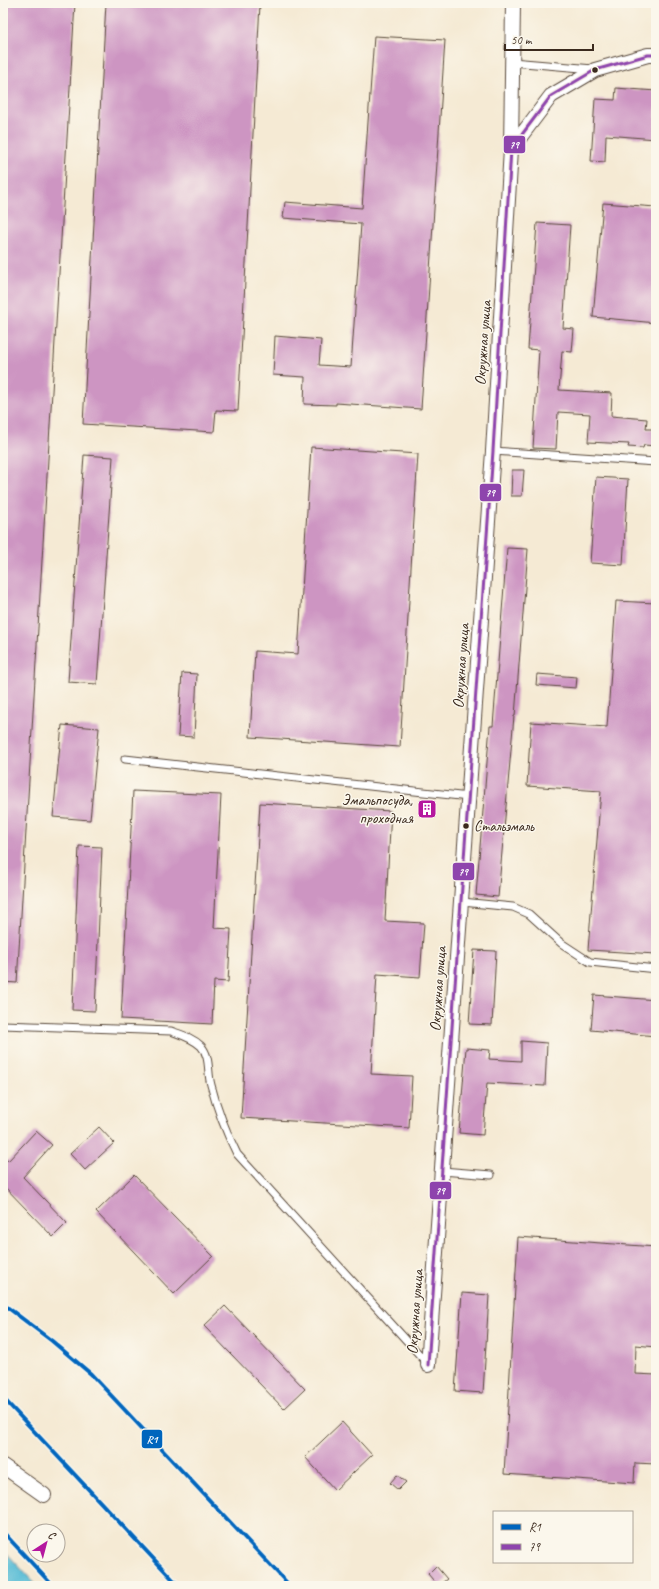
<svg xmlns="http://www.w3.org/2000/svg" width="659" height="1589" font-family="Caveat,sans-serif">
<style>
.water{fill:#57bcd5;stroke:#49737a}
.building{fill:#cd95c2}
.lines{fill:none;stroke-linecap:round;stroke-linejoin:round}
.lane-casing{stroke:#574739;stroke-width:9}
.street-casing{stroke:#574739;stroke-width:16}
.lane{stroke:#fff;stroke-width:7}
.street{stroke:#fff;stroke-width:14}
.bus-1-casing{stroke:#fbf7ec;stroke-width:6}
.bus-1{stroke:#8e44ad;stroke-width:3}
.rail-1-casing{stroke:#fbf7ec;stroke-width:7}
.rail-1{stroke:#0065bd;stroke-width:4}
.bus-dot{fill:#3b2a1e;stroke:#fbf7ec;stroke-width:1.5}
.labels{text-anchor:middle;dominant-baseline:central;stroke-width:3;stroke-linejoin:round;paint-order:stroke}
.bus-label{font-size:15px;fill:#3b2a1e;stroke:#fbf7ec;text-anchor:start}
.street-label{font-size:16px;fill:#3b2a1e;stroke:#fbf7ec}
.poi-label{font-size:16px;fill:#3b2a1e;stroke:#fbf7ec;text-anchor:end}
.line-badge{stroke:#fbf7ec;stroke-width:1.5}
.badge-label{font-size:11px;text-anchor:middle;font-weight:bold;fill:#fff}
</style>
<rect width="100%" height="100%" fill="#fbf7ec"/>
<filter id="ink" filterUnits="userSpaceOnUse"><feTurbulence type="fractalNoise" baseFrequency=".025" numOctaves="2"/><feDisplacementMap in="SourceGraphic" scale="8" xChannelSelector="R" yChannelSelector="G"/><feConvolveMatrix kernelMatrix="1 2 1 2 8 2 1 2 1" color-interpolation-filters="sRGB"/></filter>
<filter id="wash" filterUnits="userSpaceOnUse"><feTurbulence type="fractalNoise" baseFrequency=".012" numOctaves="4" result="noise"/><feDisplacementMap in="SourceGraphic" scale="16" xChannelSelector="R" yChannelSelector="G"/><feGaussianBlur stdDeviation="0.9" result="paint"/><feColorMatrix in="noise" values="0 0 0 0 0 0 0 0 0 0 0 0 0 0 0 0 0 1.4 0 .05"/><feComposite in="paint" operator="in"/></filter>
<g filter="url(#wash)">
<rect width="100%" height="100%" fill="#f5ead4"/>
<path class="water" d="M3,1549L37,1586H3Z"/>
<g id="blocks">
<path class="building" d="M3,3H75L17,983L3,982Z
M106,3L260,4L238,411L216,410L214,432L83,424Z
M374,36L445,40L421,409L336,403V405L304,404L305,377L273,375L275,336L321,340L319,365L351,367L361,224L283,218L285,202L362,208Z
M616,88L656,91V139L606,135L605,162L591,161L595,99L615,100Z
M603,203L656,207V323L593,317Z
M537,223L570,225L563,328L574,329L572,352L562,351L559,390L612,393L611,416L647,419L646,429H656V446L644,445L643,448L628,447L629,444L588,442L590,414L558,412L556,449L533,448L539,350L528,349Z
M311,447L418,454L400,747L250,737L255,651L298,654Z
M84,455L113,457L97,684L68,682Z
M512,470H524L522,496H511Z
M596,477L628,479L623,565L590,563Z
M507,548L528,549L515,716H514L498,897L476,895L490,726H493Z
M616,601L656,603V954L588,950L601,791L527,786L531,722L607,727Z
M182,673L197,674L194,737L178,736Z
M537,674L577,677L576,688L536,685Z
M62,725L99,728L90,820L53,817Z
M133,791L221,795L214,928L231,929L228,982L214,981L212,1024L121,1019Z
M260,803L391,811L385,921L424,923L420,977L377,974L371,1074L412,1076L409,1128L241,1118Z
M79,846L102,847L95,1011L72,1010Z
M474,950L496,951L492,1025L469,1024Z
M594,995L656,1000V1036L591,1030Z
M521,1041L547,1043L545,1086L487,1083L483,1135L459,1133L466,1048L490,1050L489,1059L521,1061Z
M99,1127L114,1143L85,1170L70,1154Z
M36,1131L52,1145L23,1177L67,1223L53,1237L3,1185V1156L8,1161Z
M134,1175L213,1256L174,1294L96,1212Z
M518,1237L656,1247V1347L636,1345L635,1374L656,1375V1464L635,1463L634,1483L504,1474Z
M462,1293L489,1295L483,1393L455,1391Z
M225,1306L305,1389L284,1409L204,1326Z
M342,1422L372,1455L335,1490L305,1457Z
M397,1475L406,1482L398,1490L390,1483Z
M436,1566L447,1579L438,1586L428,1574Z"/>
</g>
</g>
<g filter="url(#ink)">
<use href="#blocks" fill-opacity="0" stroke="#574739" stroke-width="1"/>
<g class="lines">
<g class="lane-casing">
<path id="lane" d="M512,62L593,69
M493,451L656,462
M125,759L469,797
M462,902L513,907L529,914L561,943L590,962L656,969
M3,1025L171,1031C182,1035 193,1038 201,1046C211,1057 207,1072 211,1085C217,1109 226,1132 237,1154L427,1363
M442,1171L491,1175"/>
</g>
<g class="street-casing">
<path id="street" d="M511,149L513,3
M428,1365L493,451L511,149L551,96L595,70L648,55H656
M3,1466L44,1495"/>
</g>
<use href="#lane" class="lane"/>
<use href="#street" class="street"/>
<g class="bus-1-casing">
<path id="bus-1" d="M428,1365L493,451L511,149L551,96L595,70L648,55H656"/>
</g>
<use href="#bus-1" class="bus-1"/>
<g class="rail-1-casing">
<path id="rail-1" d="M3,1304L52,1341L91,1374L290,1586
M3,1398L179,1586
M3,1532L53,1586"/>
</g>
<use href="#rail-1" class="rail-1"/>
</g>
</g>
<defs>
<g id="building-square" transform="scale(1)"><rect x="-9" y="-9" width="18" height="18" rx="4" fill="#b5179e" stroke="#fbf7ec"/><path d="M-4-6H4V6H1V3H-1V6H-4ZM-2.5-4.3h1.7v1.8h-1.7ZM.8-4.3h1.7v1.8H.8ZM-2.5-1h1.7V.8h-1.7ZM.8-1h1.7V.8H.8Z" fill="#fff"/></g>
</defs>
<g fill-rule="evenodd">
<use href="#building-square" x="427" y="809"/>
</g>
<g class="bus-dot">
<circle cx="595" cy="70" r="3.5"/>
<circle cx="466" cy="826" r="3.5"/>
</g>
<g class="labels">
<g class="bus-label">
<text x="474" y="826">Стальэмаль</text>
</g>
<g class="street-label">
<text transform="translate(483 343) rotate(-86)">Окружная улица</text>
<text transform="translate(461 666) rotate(-86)">Окружная улица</text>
<text transform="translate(438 989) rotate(-86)">Окружная улица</text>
<text transform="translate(415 1312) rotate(-86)">Окружная улица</text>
</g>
<g class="poi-label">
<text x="413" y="800">Эмальпосуда,<tspan x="413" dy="18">проходная</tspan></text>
</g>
</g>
<g class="line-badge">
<rect x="503" y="135" width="23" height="19" rx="4" fill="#8e44ad"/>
<rect x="479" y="483" width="23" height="19" rx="4" fill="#8e44ad"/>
<rect x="452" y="862" width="23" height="19" rx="4" fill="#8e44ad"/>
<rect x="429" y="1181" width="23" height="19" rx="4" fill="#8e44ad"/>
<rect x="141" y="1429" width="22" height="20" rx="4" fill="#0065bd"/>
</g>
<g class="badge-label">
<text x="514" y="148">79</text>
<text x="490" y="496">79</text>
<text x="463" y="875">79</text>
<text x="440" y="1194">79</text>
<text x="152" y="1443">R1</text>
</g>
<rect width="659" height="1589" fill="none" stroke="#fbf7ec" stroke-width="16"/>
<rect x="493" y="1511" width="140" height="52" fill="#fbf7ec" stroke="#aea59a"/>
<rect x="501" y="1524" width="20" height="6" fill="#0065bd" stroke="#aea59a"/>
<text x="529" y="1531" font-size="12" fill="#3b2a1e">R1</text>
<rect x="501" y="1544" width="20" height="6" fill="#8e44ad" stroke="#aea59a"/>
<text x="529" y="1551" font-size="12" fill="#3b2a1e">79</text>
<g transform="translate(46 1543) rotate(36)"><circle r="19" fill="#fbf7ec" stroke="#aea59a"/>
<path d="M0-3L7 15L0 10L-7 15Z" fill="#b5179e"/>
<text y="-6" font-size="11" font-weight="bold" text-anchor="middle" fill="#3b2a1e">С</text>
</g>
<path d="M505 44v6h88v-6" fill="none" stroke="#3b2a1e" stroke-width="2"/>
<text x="511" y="44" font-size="12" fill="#3b2a1e" stroke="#fbf7ec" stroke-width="3" paint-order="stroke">50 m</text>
</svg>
